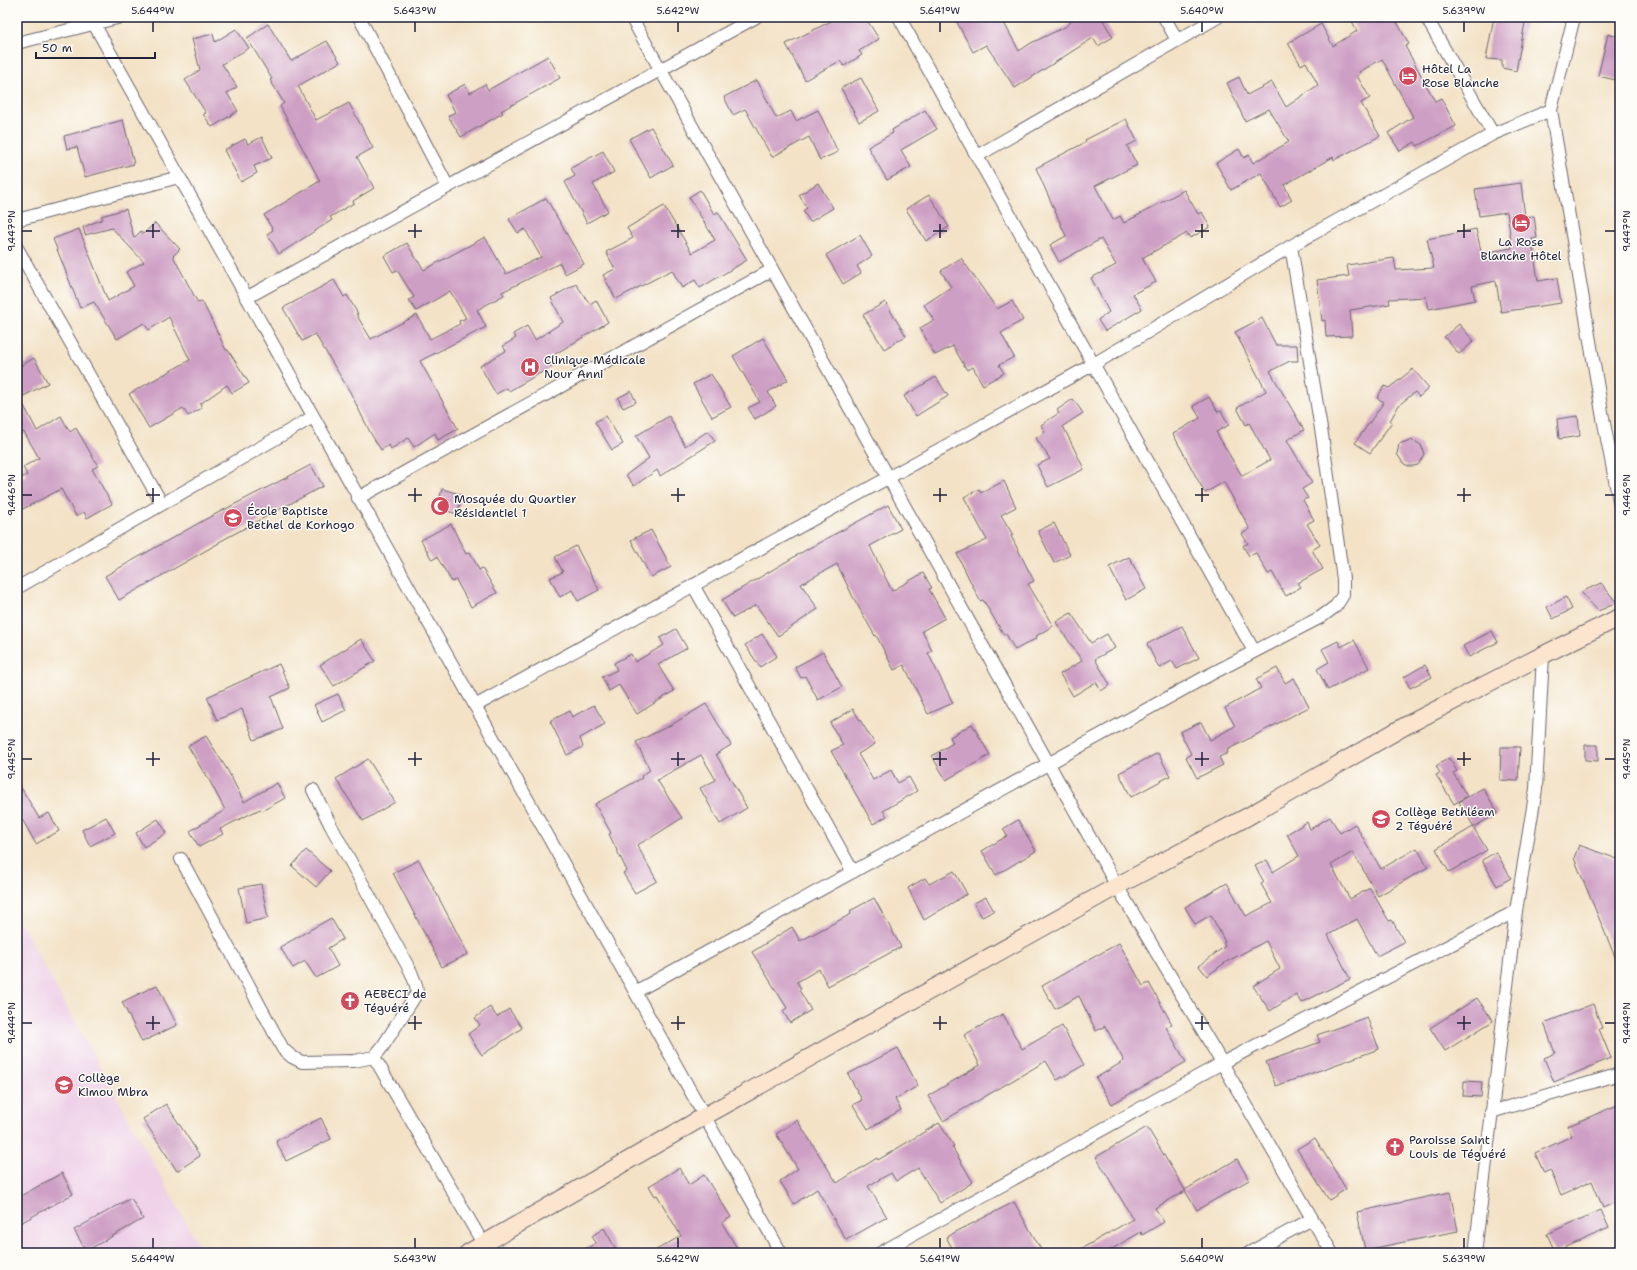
<svg xmlns="http://www.w3.org/2000/svg" width="1637" height="1270" font-family="'Shantell Sans',sans-serif">
<style>
.built{fill:#eed0e8}
.building{fill:#ce9fc4}
.lines{fill:none;stroke-linecap:round;stroke-linejoin:round}
.street-casing{stroke:#6b656c;stroke-width:14}
.secondary-casing{stroke:#6b656c;stroke-width:19}
.street{stroke:#fff;stroke-width:12}
.secondary{stroke:#fbe5cf;stroke-width:17}
.ticks{fill:none;stroke:#22223b;stroke-width:1.5}
.labels{text-anchor:middle;dominant-baseline:central;stroke-width:3;stroke-linejoin:round;paint-order:stroke}
.poi-label{font-size:12px;fill:#22223b;stroke:#fdfcf7;text-anchor:start}
.neatline{fill:none;stroke:#22223b;stroke-width:1.5}
.ticks-label{font-size:10px;text-anchor:middle;fill:#22223b}
</style>
<rect width="100%" height="100%" fill="#fdfcf7"/>
<filter id="ink" filterUnits="userSpaceOnUse"><feTurbulence type="fractalNoise" baseFrequency=".025" numOctaves="2"/><feDisplacementMap in="SourceGraphic" scale="8" xChannelSelector="R" yChannelSelector="G"/><feConvolveMatrix kernelMatrix="1 2 1 2 8 2 1 2 1" color-interpolation-filters="sRGB"/></filter>
<filter id="wash" filterUnits="userSpaceOnUse"><feTurbulence type="fractalNoise" baseFrequency=".012" numOctaves="4" result="noise"/><feDisplacementMap in="SourceGraphic" scale="16" xChannelSelector="R" yChannelSelector="G"/><feGaussianBlur stdDeviation="0.9" result="paint"/><feColorMatrix in="noise" values="0 0 0 0 0 0 0 0 0 0 0 0 0 0 0 0 0 1.4 0 .05"/><feComposite in="paint" operator="in"/></filter>
<g filter="url(#wash)">
<rect width="100%" height="100%" fill="#f3e2c6"/>
<path class="built" d="M17,917L203,1253H17Z"/>
<g id="blocks">
<path class="building" d="M839,17H865L879,39L859,51L862,55L844,66L840,61L805,80L786,44Z
M954,17H1001L1019,51L1031,43L1065,27L1072,21L1070,17H1101L1113,37L1098,46L1093,38L1015,88L986,45L973,52Z
M1350,17H1394L1409,44L1405,46L1435,101L1441,98L1456,126L1417,146L1415,142L1400,151L1388,133L1413,117L1382,59L1359,72L1360,74L1357,76L1370,98L1361,103L1380,136L1334,160L1333,157L1284,185L1292,200L1280,207L1261,173L1231,190L1216,163L1239,149L1244,158L1249,155L1253,163L1289,142L1269,109L1245,121L1227,83L1239,77L1247,95L1272,82L1286,107L1318,85L1306,62L1301,65L1288,43L1321,24L1333,46L1357,31Z
M1494,17H1526L1516,71L1502,68V60L1486,59Z
M268,24L291,61L327,41L340,62L298,86L316,120L349,103L373,148L357,157L374,188L353,201L354,203L330,217L332,220L279,254L267,234L273,230L264,215L320,181L280,106L284,103L270,80L272,79L247,38Z
M236,29L249,48L222,64L237,87L227,93L238,111L212,127L203,114L206,113L185,80L200,70L192,39L213,34L215,42Z
M1608,34L1620,37V81L1598,76Z
M548,56L560,78L501,111L503,113L461,137L448,116L455,112L446,95L465,84L470,93L485,84L488,90Z
M861,78L879,111L859,122L841,88Z
M757,80L776,118L791,111L796,121L818,110L838,152L820,160L809,137L772,157L745,109L733,115L724,97Z
M925,110L937,129L901,150L911,167L887,180L868,147L893,133L892,130Z
M1126,119L1137,141L1127,146L1137,165L1095,186L1113,220L1120,216L1124,223L1184,190L1198,214L1202,212L1210,227L1190,238L1187,233L1142,258L1156,282L1133,294L1142,309L1105,331L1098,320L1109,312L1091,278L1116,265L1101,239L1059,262L1050,245L1066,236L1036,168L1086,142L1085,140Z
M123,120L134,164L85,177L77,147L67,149L64,136Z
M651,127L673,165L651,178L629,139Z
M262,137L272,158L254,166L257,173L241,182L224,150L245,139L248,144Z
M603,151L614,172L593,184L608,211L587,223L565,182L575,176L571,168Z
M818,183L833,208L810,222L803,211L807,208L799,195Z
M1521,183L1525,217L1534,216L1537,238L1532,239L1538,281L1557,278L1561,303L1501,312L1496,281L1472,286L1475,300L1429,309L1426,297L1389,299L1390,304L1350,310L1352,336L1326,337L1325,320L1322,321L1317,280L1349,276L1347,265L1394,258L1396,270L1434,268L1427,239L1476,229L1481,251L1482,253L1512,248L1507,212L1479,216L1475,189Z
M700,190L714,214L718,212L747,260L700,288L695,280L682,288L672,270L616,299L603,275L615,269L606,252L633,238L627,228L664,206L692,253L715,240L689,197Z
M929,195L949,227L926,241L906,209Z
M546,198L584,264L565,274L560,263L502,292L504,295L477,310L486,327L420,361L458,429L438,440L435,433L414,447L408,438L391,449L389,445L381,450L371,434L350,392L315,334L302,341L283,308L334,280L344,297L347,295L358,314H356L371,339L417,315L430,339L460,324L459,321L466,318L450,291L416,311L409,300L414,297L397,270L393,272L384,256L407,243L418,262H419L424,270L485,237L506,274L541,257L525,229L518,233L509,219Z
M126,209L134,238L141,231L143,234L155,223L180,249L173,256L198,303L202,301L226,350H228L249,383L232,393L227,385L200,404L202,408L188,416L183,408L149,428L129,394L190,360L169,317L149,330L144,323L117,339L94,302L80,308L53,239L79,229L108,301L134,286L126,272L144,262L112,228L85,235L83,227L103,219L101,216Z
M860,235L872,256L857,266L861,273L843,284L826,255Z
M961,258L997,309L1012,301L1023,320L1001,333L1014,357L999,365L1004,373L983,385L973,367L967,370L953,346L935,355L920,328L934,320L924,305L951,287L941,271Z
M576,284L590,304L596,300L608,322L547,359L551,367L509,391L507,388L496,394L480,366L506,351L503,346L516,338L513,334L527,326L535,340L563,322L551,298Z
M885,302L906,336L884,349L863,315Z
M1262,318L1276,345H1297L1298,361H1290L1270,371L1304,430L1287,440L1312,483L1302,489L1308,498L1303,500L1314,520L1307,524L1320,545L1312,550L1323,569L1298,583L1301,587L1286,596L1272,572L1268,574L1256,553L1249,556L1243,546L1248,543L1242,534L1250,529L1224,482L1205,493L1173,434L1200,418L1193,406L1209,397L1218,412L1221,411L1229,425L1216,432L1242,476L1270,460L1249,423L1246,425L1237,408L1266,391L1235,332Z
M1459,324L1474,341L1459,354L1444,337Z
M763,338L788,380L768,392L776,406L755,419L748,408L760,402L733,356Z
M34,358L48,383L20,398L37,431L61,416L70,432L76,428L98,466L92,469L112,504L87,518L84,512L76,516L61,489L17,512V480L27,475L23,467L39,458L24,432L17,435V368Z
M1413,369L1429,388L1419,397L1415,392L1399,405L1390,421L1392,422L1370,453L1355,443L1384,402L1377,398L1384,386L1389,388Z
M711,374L731,407L712,417L693,384Z
M936,377L948,396L916,416L904,396Z
M631,391L636,402L623,408L618,398Z
M1073,399L1083,413L1063,426L1084,469L1048,487L1037,465L1050,459L1036,438L1045,432L1041,425L1059,413L1057,410Z
M606,416L623,444L612,450L595,422Z
M669,416L685,446L708,431L715,441L660,476L657,470L634,486L626,475L649,458L636,436Z
M1578,416L1580,436L1559,439L1557,419Z
M1410,440L1416,442L1421,445L1424,454L1418,465L1413,466H1408L1403,463L1397,454L1399,444Z
M311,465L323,486L219,542V543L119,600L105,576L206,519Z
M1004,481L1016,507L1001,515L1013,535L1011,536L1034,581L1028,584L1053,626L1036,636L1037,638L1015,650L1006,634L1004,635L983,600L980,601L957,554L987,540L964,497L979,489L981,493Z
M442,489L463,495L457,514L437,508Z
M888,505L901,529L870,546L892,591L923,573L932,588L929,589L945,618L922,631L932,651L928,653L953,703L928,714L904,665L894,670L876,635L875,636L853,597L837,564L801,584L818,609L778,636L756,605L733,618L722,600L804,551Z
M1054,523L1070,555L1054,563L1038,531Z
M451,524L466,554L470,552L479,570L482,568L497,593L471,607L456,580L452,582L437,557L432,560L421,540Z
M651,530L671,567L651,577L631,540Z
M576,546L599,590L578,601L572,590L560,597L550,578L563,572L555,557Z
M1129,557L1146,589L1126,600L1109,567Z
M1601,583L1617,603L1598,611L1581,592Z
M1566,597L1572,609L1553,619L1547,607Z
M1071,613L1091,643L1107,634L1115,648L1095,659L1110,685L1101,691L1096,682L1073,696L1060,674L1082,661L1056,622Z
M1182,626L1199,658L1177,669L1172,661L1159,668L1147,644Z
M676,629L687,648L658,665L674,691L637,714L619,685L609,691L602,677L617,670L614,663L631,654L635,662L664,645L660,638Z
M1492,631L1498,642L1469,657L1463,646Z
M762,634L777,656L760,667L745,645Z
M361,639L375,661L334,686L320,665Z
M1354,640L1369,668L1328,690L1317,669L1329,662L1322,649L1338,641L1341,647Z
M823,652L842,687L818,700L805,676L801,678L795,667Z
M279,664L290,688L271,697L283,729L254,740L242,709L217,720L207,697Z
M1425,665L1432,677L1410,688L1404,677Z
M1277,668L1285,683L1294,678L1309,707L1227,750L1228,753L1219,757L1223,765L1197,778L1186,757L1191,754L1180,732L1201,722L1210,740L1235,726L1225,708L1261,688L1256,679Z
M338,694L346,710L322,722L314,705Z
M706,704L731,745L716,754L747,808L720,824L700,788L716,780L701,755L657,780L682,818L652,837L637,845L657,881L635,893L623,873L627,871L609,834L611,833L595,804L642,778L641,776L650,770L636,742L671,725Z
M594,705L605,724L580,738L583,747L567,755L550,721L570,711L572,717Z
M853,709L875,744L858,754L873,780L891,770L898,783L909,777L917,791L883,811L887,816L873,824L831,751L843,745L830,723Z
M972,724L990,755L946,780L932,756L953,743L950,737Z
M206,736L228,771L244,802L277,783L285,798L262,811L260,809L220,829L223,834L199,847L190,831L225,810L205,772L204,773L188,746Z
M1585,745H1598V761L1585,760Z
M1501,747H1520L1518,781L1500,780Z
M1158,753L1170,776L1131,797L1119,773Z
M1449,758L1457,771L1453,773L1467,796L1454,804L1436,775L1440,773L1436,766Z
M368,759L395,802L363,821L336,779Z
M17,781L39,818L49,813L59,831L36,844L17,810Z
M1483,788L1498,813L1474,827L1459,802Z
M106,817L115,833L90,846L82,830Z
M1330,817L1340,833L1355,824L1381,869L1417,848L1428,867L1378,896L1353,852L1331,865L1350,899L1370,888L1389,921L1392,920L1404,942L1377,956L1357,919L1328,935L1350,979L1301,1003L1296,994L1270,1011L1253,986L1280,969L1266,941L1226,962L1207,976L1199,966L1225,946L1223,943L1225,942L1211,915L1195,924L1185,907L1227,883L1246,916L1272,903L1261,884L1264,882L1255,866L1267,860L1273,872L1294,859L1299,856L1287,834L1307,822L1310,829Z
M158,819L167,833L144,847L136,833Z
M1018,820L1036,851L996,875L982,851L1007,836L1003,829Z
M1473,827L1487,850L1449,872L1436,849Z
M1579,845L1620,860V969L1574,858Z
M306,850L330,871L316,887L292,866Z
M1496,852L1511,878L1497,886L1482,860Z
M419,860L468,954L442,967L393,873Z
M954,871L967,894L924,920L908,888L925,878L929,884Z
M261,884L268,918L246,923L239,888Z
M986,897L994,911L982,917L974,903Z
M874,898L901,947L828,986L819,969L797,982L801,989L799,990L811,1010L790,1023L783,1011L787,1008L752,952L792,927L800,941L851,914L850,911Z
M331,918L343,939L328,948L338,966L316,978L305,961L293,968L280,947Z
M1119,943L1143,986L1149,983L1172,1024L1166,1027L1186,1062L1112,1104L1096,1078L1124,1061L1105,1026L1096,1031L1079,996L1055,1009L1042,986Z
M157,985L177,1025L142,1042L122,1002Z
M1477,998L1493,1021L1445,1051L1430,1028Z
M1593,1004L1602,1028L1599,1029L1611,1058L1554,1082L1544,1058L1555,1053L1544,1023Z
M490,1007L497,1017L509,1009L522,1028L482,1055L468,1034L480,1025L475,1018Z
M1003,1014L1022,1049L1062,1026L1084,1065L1057,1080L1046,1061L943,1121L928,1096L980,1065L964,1035Z
M1367,1017L1379,1049L1276,1086L1266,1062L1320,1042L1317,1035Z
M898,1048L918,1086L895,1099L901,1110L868,1129L853,1105L862,1100L848,1074Z
M1464,1081L1482,1082L1481,1097L1463,1096Z
M166,1104L200,1156L177,1171L143,1119Z
M1620,1104V1200L1603,1208L1592,1181L1561,1195L1550,1170L1544,1173L1535,1153L1572,1136L1568,1126Z
M321,1118L331,1139L286,1161L276,1141Z
M797,1120L837,1183L877,1158L878,1160L939,1123L954,1146L952,1147L973,1182L940,1203L918,1168L896,1181L891,1173L868,1186L887,1217L846,1240L817,1189L794,1204L780,1181L798,1169L776,1134Z
M1147,1127L1185,1190L1237,1159L1249,1180L1197,1210L1185,1191L1155,1208L1164,1222L1142,1235L1141,1232L1105,1253H1074L1133,1219L1096,1157Z
M1315,1138L1346,1189L1329,1200L1297,1149Z
M679,1168L689,1185L704,1175L731,1217L722,1223L740,1253H651L681,1236L657,1195L655,1196L649,1186Z
M62,1173L73,1194L17,1225V1198Z
M1450,1192L1458,1231L1365,1250L1357,1212Z
M131,1198L143,1219L86,1251L74,1230Z
M1014,1202L1043,1253H955L946,1237Z
M1601,1210L1609,1228L1555,1252L1547,1234Z
M604,1228L618,1253H578L596,1243L592,1236Z"/>
</g>
</g>
<g filter="url(#ink)">
<use href="#blocks" fill-opacity="0" stroke="#6b656c" stroke-width="1"/>
<g class="lines">
<g class="street-casing">
<path id="street" d="M359,17L448,187
M631,17L1117,886L1222,1063L1332,1253
M899,17L1254,651
M1164,17L1177,40
M1426,17L1493,134
M1574,17L1551,110L1603,418L1620,506
M94,24L781,1253
M17,43L121,17
M977,156L1218,17
M17,220L179,177
M17,248L162,504
M246,298L756,17
M358,498L772,270
M693,585L853,872
M17,588L313,417
M475,706L1094,364L1291,246L1493,134L1551,110
M313,790L331,826L411,972L416,985L417,993L383,1046L374,1057L484,1245
M181,859L283,1049L292,1057L302,1062L354,1061L374,1057
M635,992L1211,674L1321,617L1336,606L1343,595V579L1322,435L1291,246
M1491,1112L1620,1074
M880,1253L1222,1063L1516,911
M1249,1253L1312,1219
M1475,1253L1516,911L1536,789L1543,655"/>
</g>
<g class="secondary-casing">
<path id="secondary" d="M468,1253L705,1116L1117,886L1247,817L1405,726L1543,655L1620,617"/>
</g>
<use href="#street" class="street"/>
<use href="#secondary" class="secondary"/>
</g>
</g>
<path class="ticks" d="M153,22V32M415,22V32M678,22V32M940,22V32M1202,22V32M1464,22V32M153,224V238M415,224V238M678,224V238M940,224V238M1202,224V238M1464,224V238M22,231H32M146,231H160M408,231H422M671,231H685M933,231H947M1195,231H1209M1457,231H1471M1605,231H1615M153,488V502M415,488V502M678,488V502M940,488V502M1202,488V502M1464,488V502M22,495H32M146,495H160M408,495H422M671,495H685M933,495H947M1195,495H1209M1457,495H1471M1605,495H1615M153,752V766M415,752V766M678,752V766M940,752V766M1202,752V766M1464,752V766M22,759H32M146,759H160M408,759H422M671,759H685M933,759H947M1195,759H1209M1457,759H1471M1605,759H1615M153,1016V1030M415,1016V1030M678,1016V1030M940,1016V1030M1202,1016V1030M1464,1016V1030M22,1023H32M146,1023H160M408,1023H422M671,1023H685M933,1023H947M1195,1023H1209M1457,1023H1471M1605,1023H1615M153,1238V1248M415,1238V1248M678,1238V1248M940,1238V1248M1202,1238V1248M1464,1238V1248"/>
<defs>
<g id="hotel-disc" transform="scale(1)"><circle r="9.5" fill="#d1495b" stroke="#fdfcf7"/><path d="M-6-4.5h1.5V1H6V5H4.5V3h-9V5H-6ZM-4 0a1.8 1.8 0 1 1 3.6 0ZM.5 0V-2.5h3Q6-2.5 6 0Z" fill="#fff"/></g>
<g id="hospital-disc" transform="scale(1)"><circle r="9.5" fill="#d1495b" stroke="#fdfcf7"/><path d="M-5-5h3v3.5h4V-5h3V5h-3V1.5h-4V5h-3Z" fill="#fff"/></g>
<g id="mosque-disc" transform="scale(1)"><circle r="9.5" fill="#d1495b" stroke="#fdfcf7"/><path d="M3.5-4.9A6 6 0 1 0 3.5 4.9A5 5 0 1 1 3.5-4.9Z" fill="#fff"/></g>
<g id="school-disc" transform="scale(1)"><circle r="9.5" fill="#d1495b" stroke="#fdfcf7"/><path d="M0-5L7-2L0 1L-7-2ZM-4 1L0 2.5L4 1V4Q0 6-4 4Z" fill="#fff"/></g>
<g id="church-disc" transform="scale(1)"><circle r="9.5" fill="#d1495b" stroke="#fdfcf7"/><path d="M-1.2-6h2.4v3.5h3.3v2.4h-3.3V6h-2.4V-.1h-3.3v-2.4h3.3Z" fill="#fff"/></g>
</defs>
<g fill-rule="evenodd">
<use href="#hotel-disc" x="1408" y="76"/>
<use href="#hotel-disc" x="1521" y="223"/>
<use href="#hospital-disc" x="530" y="367"/>
<use href="#mosque-disc" x="440" y="506"/>
<use href="#school-disc" x="233" y="518"/>
<use href="#school-disc" x="1381" y="819"/>
<use href="#church-disc" x="350" y="1001"/>
<use href="#school-disc" x="64" y="1085"/>
<use href="#church-disc" x="1395" y="1147"/>
</g>
<g class="labels">
<g class="poi-label">
<text x="1422" y="69">Hôtel La<tspan x="1422" dy="14">Rose Blanche</tspan></text>
<text x="1521" y="242" text-anchor="middle">La Rose<tspan x="1521" dy="14">Blanche Hôtel</tspan></text>
<text x="544" y="360">Clinique Médicale<tspan x="544" dy="14">Nour Anni</tspan></text>
<text x="454" y="499">Mosquée du Quartier<tspan x="454" dy="14">Résidentiel 1</tspan></text>
<text x="247" y="511">École Baptiste<tspan x="247" dy="14">Bethel de Korhogo</tspan></text>
<text x="1395" y="812">Collège Bethléem<tspan x="1395" dy="14">2 Téguéré</tspan></text>
<text x="364" y="994">AEBECI de<tspan x="364" dy="14">Téguéré</tspan></text>
<text x="78" y="1078">Collège<tspan x="78" dy="14">Kimou Mbra</tspan></text>
<text x="1409" y="1140">Paroisse Saint<tspan x="1409" dy="14">Louis de Téguéré</tspan></text>
</g>
</g>
<rect width="1637" height="1270" fill="none" stroke="#fdfcf7" stroke-width="44"/>
<path d="M36 52v6h119v-6" fill="none" stroke="#22223b" stroke-width="2"/>
<text x="42" y="52" font-size="12" fill="#22223b" stroke="#fdfcf7" stroke-width="3" paint-order="stroke">50 m</text>
<rect x="22" y="22" width="1593" height="1226" class="neatline"/>
<g class="ticks-label">
<text x="153" y="14">5.644°W</text>
<text x="415" y="14">5.643°W</text>
<text x="678" y="14">5.642°W</text>
<text x="940" y="14">5.641°W</text>
<text x="1202" y="14">5.640°W</text>
<text x="1464" y="14">5.639°W</text>
<text transform="translate(11 231) rotate(-90)" y="4">9.447°N</text>
<text transform="translate(1626 231) rotate(-90)" y="4">9.447°N</text>
<text transform="translate(11 495) rotate(-90)" y="4">9.446°N</text>
<text transform="translate(1626 495) rotate(-90)" y="4">9.446°N</text>
<text transform="translate(11 759) rotate(-90)" y="4">9.445°N</text>
<text transform="translate(1626 759) rotate(-90)" y="4">9.445°N</text>
<text transform="translate(11 1023) rotate(-90)" y="4">9.444°N</text>
<text transform="translate(1626 1023) rotate(-90)" y="4">9.444°N</text>
<text x="153" y="1262">5.644°W</text>
<text x="415" y="1262">5.643°W</text>
<text x="678" y="1262">5.642°W</text>
<text x="940" y="1262">5.641°W</text>
<text x="1202" y="1262">5.640°W</text>
<text x="1464" y="1262">5.639°W</text>
</g>
</svg>
